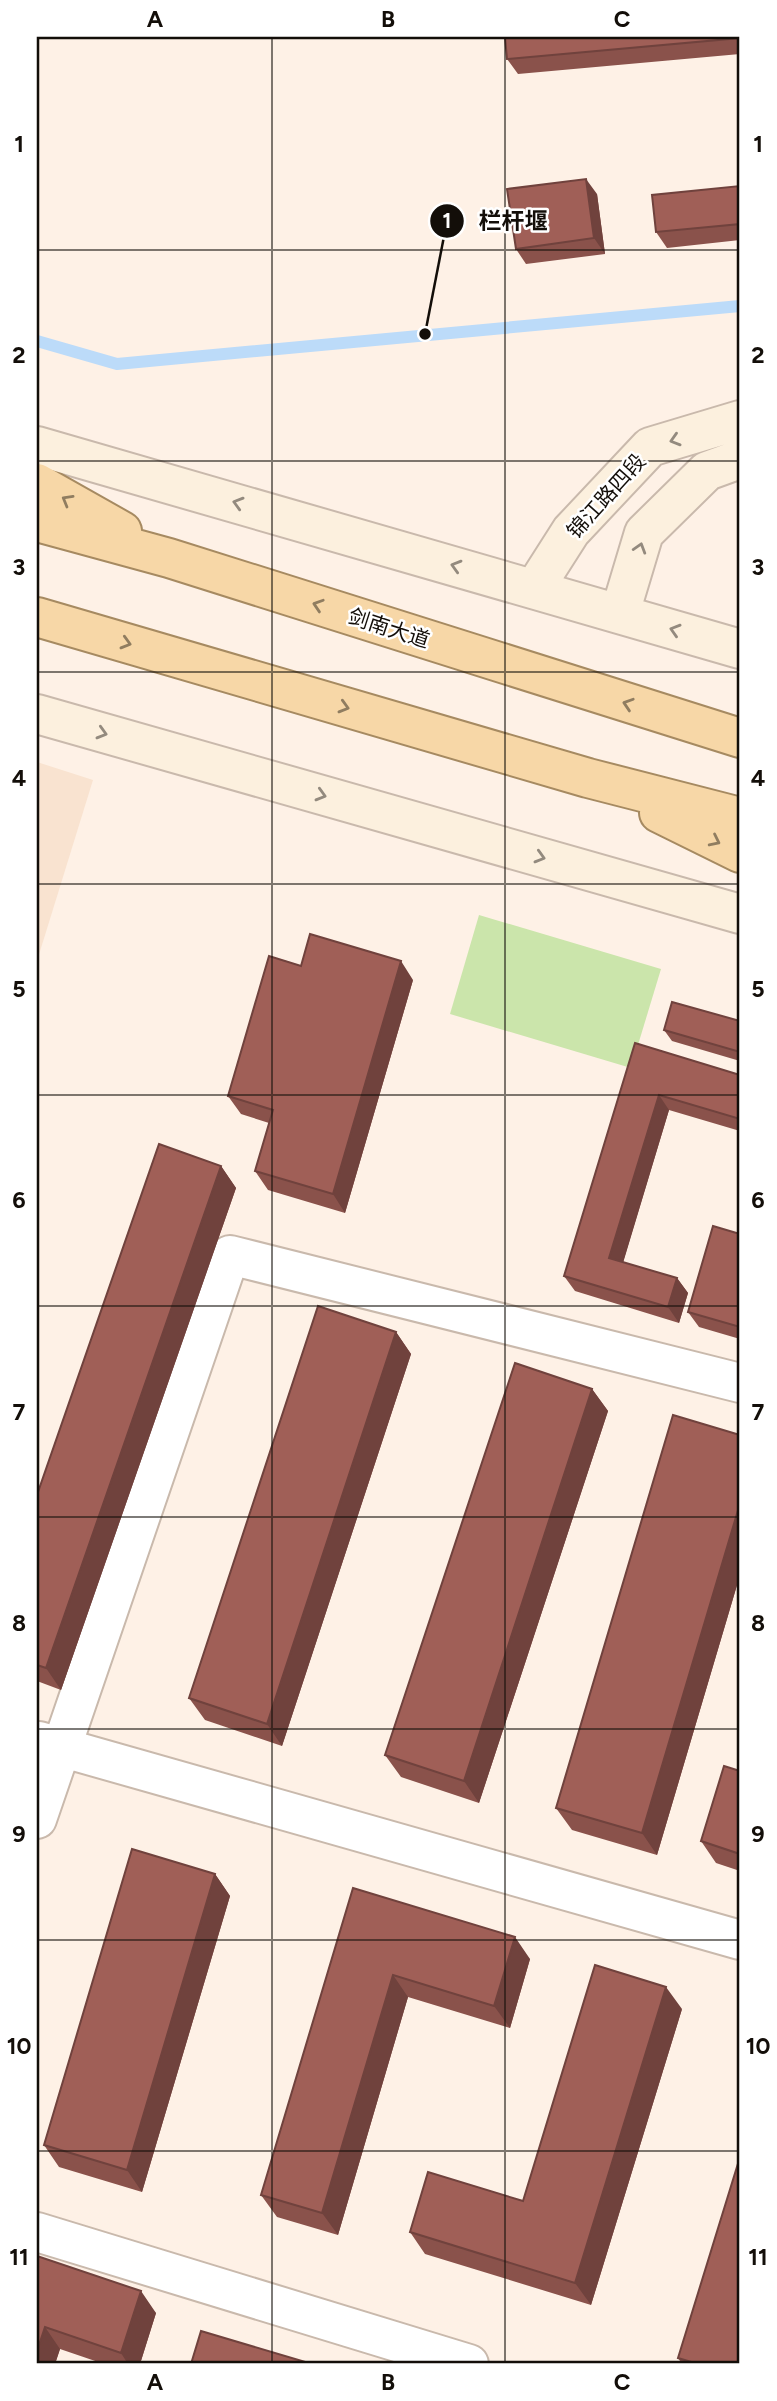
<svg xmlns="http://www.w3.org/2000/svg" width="777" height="2401" font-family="Figtree,'Noto Sans SC',sans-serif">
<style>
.built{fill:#f9e3d0}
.green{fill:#cbe5ab}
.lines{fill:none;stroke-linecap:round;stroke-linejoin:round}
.stream{stroke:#bcdbf9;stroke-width:12}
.minor-casing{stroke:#c9b9ac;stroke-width:42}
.secondary-casing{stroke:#c9b9ac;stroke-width:42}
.trunk-casing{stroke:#a68a61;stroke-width:42}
.minor{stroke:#fff;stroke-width:38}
.secondary{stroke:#fcf0de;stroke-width:38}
.trunk{stroke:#f7d7a7;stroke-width:38}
.wall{fill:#8a524b}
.shaded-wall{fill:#70423d}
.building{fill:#a05f57;stroke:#70423d;stroke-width:2}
.oneway{stroke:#938a7e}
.oneway2{stroke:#907d60}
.grid{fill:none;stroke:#130e09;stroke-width:2;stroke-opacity:0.55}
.labels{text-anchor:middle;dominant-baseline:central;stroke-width:5;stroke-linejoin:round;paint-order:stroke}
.street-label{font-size:21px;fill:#130e09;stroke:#fff}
.leader{fill:none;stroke:#130e09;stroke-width:2.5}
.callout-dot{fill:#130e09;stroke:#fff;stroke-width:2.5}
.mark-label{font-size:21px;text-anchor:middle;font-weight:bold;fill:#fff}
.callout-label{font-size:23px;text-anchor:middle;font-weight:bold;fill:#130e09;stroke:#fff;stroke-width:5;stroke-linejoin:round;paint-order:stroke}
.neatline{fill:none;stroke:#130e09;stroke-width:2.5}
.grid-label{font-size:23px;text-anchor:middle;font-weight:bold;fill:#130e09}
</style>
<rect width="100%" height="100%" fill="#fef1e6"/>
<path class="built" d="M37,762L93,780L37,961Z"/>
<path class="green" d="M479,915L661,969L631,1068L450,1014Z"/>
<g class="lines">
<path class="stream" d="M37,341L117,364L740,306"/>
<g class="minor-casing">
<path id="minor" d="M39,1741L740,1940
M37,1819L230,1255L740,1383
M37,2232L469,2364"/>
</g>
<g class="secondary-casing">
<path id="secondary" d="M37,446L740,649
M534,589L571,531L650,447L740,420
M620,613L644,533L707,471L740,459
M37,714L740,914"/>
</g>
<g class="trunk-casing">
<path id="trunk" d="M37,483L122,531
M37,522L169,558L740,738
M37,617L588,778L740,817
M659,813L740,853"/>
</g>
<use href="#minor" class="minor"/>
<use href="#secondary" class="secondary"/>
<use href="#trunk" class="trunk"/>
</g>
<path class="wall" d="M740,37V54L518,74L507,59Z
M740,186V240L667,248L656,232Z
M597,194L605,254L526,264L516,249Z
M413,980L345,1213L268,1190L255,1171L269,1123L241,1114L228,1096Z
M740,1021V1061L672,1041L664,1030Z
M635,1043L740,1075V1131L669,1110L623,1262L677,1278L688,1293L679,1323L575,1291L564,1276Z
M221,1166L236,1188L61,1690L37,1681V1495Z
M740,1234V1339L699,1327L688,1312Z
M396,1332L411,1354L282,1746L205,1720L189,1698Z
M592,1389L608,1411L479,1803L401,1777L385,1755Z
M740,1435V1575L657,1855L572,1830L556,1808Z
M740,1771V1871L716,1863L701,1841Z
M215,1874L230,1896L142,2192L59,2167L44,2145Z
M353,1888L530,1959L510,2028L408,1997L338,2235L277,2217L261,2195Z
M682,2009L591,2305L425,2254L410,2232L523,2201Z
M37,2256L156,2313L140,2364H104L60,2349L55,2364H37Z
M678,2358L740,2364H682Z"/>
<path class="shaded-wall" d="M586,179L597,194L605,254L594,238Z
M401,961L413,980L345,1213L333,1194Z
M659,1095L669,1110L620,1273L609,1258Z
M221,1166L236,1188L61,1690L46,1668Z
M677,1278L688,1293L679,1323L668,1307Z
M396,1332L411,1354L282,1746L267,1724Z
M592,1389L608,1411L479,1803L464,1781Z
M739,1507L740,1510V1575L657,1855L642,1833Z
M215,1874L230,1896L142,2192L127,2170Z
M515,1937L530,1959L510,2028L494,2006Z
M393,1975L408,1997L338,2235L322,2213Z
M666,1987L682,2009L591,2305L575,2283Z
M141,2291L156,2313L140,2364H128L121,2353Z
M45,2327L60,2349L55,2364H37V2351Z"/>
<path class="building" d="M505,37H740V38L507,59Z
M586,179L594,238L516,249L507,189Z
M740,186V224L656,232L652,195Z
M310,934L401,961L333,1194L255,1171L273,1110L228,1096L269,956L301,966Z
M672,1002L740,1021V1052L664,1030Z
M635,1043L740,1075V1119L659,1095L609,1258L677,1278L668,1307L564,1276Z
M159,1144L221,1166L46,1668L37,1665V1495Z
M713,1226L740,1234V1327L688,1312Z
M318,1306L396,1332L267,1724L189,1698Z
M515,1363L592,1389L464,1781L385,1755Z
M673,1415L740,1435V1508L739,1507L642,1833L556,1808Z
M724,1766L740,1771V1854L701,1841Z
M132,1849L215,1874L127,2170L44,2145Z
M353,1888L515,1937L494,2006L393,1975L322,2213L261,2195Z
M595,1965L666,1987L575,2283L410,2232L428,2172L523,2201Z
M740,2157V2364H698L678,2358Z
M37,2256L141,2291L121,2353L45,2327L37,2351Z
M201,2331L312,2364H191Z"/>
<defs><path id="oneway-chevron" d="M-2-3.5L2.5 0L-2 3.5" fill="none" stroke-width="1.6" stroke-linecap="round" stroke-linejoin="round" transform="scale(1.75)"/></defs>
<g class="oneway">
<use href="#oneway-chevron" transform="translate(675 440) rotate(163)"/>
<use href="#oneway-chevron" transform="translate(238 503) rotate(-164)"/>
<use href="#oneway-chevron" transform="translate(640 548) rotate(-73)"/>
<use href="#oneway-chevron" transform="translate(456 566) rotate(-164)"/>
<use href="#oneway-chevron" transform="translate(675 630) rotate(-163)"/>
<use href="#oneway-chevron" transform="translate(102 733) rotate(16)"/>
<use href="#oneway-chevron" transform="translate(321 795) rotate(16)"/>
<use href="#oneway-chevron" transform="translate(540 857) rotate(16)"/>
</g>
<g class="oneway2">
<use href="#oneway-chevron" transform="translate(67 500) rotate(-150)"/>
<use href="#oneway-chevron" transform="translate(318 605) rotate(-162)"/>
<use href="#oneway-chevron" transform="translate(126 643) rotate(16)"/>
<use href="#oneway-chevron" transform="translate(628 704) rotate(-162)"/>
<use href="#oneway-chevron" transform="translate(344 707) rotate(16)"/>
<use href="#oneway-chevron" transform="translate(715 841) rotate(26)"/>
</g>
<path class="grid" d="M272,37V2364M505,37V2364M37,250H740M37,461H740M37,672H740M37,884H740M37,1095H740M37,1306H740M37,1517H740M37,1729H740M37,1940H740M37,2151H740"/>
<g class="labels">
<g class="street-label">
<text transform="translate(606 496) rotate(-48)">锦江路四段</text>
<text transform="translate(389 628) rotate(18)">剑南大道</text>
</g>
</g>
<path class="leader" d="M425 334L447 221"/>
<g class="callout-dot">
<circle cx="425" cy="334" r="7"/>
<circle cx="447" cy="221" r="18"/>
</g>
<g class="mark-label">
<text x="447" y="228">1</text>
</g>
<g class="callout-label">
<text x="513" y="229">栏杆堰</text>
</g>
<rect width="777" height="2401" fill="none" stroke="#ffffff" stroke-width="77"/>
<rect x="38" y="38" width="700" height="2324" class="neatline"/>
<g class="grid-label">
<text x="155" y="27">A</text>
<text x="388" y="27">B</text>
<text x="622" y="27">C</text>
<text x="19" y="152">1</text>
<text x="758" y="152">1</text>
<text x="19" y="363">2</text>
<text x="758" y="363">2</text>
<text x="19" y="575">3</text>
<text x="758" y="575">3</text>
<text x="19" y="786">4</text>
<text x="758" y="786">4</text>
<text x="19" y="997">5</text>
<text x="758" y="997">5</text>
<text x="19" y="1208">6</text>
<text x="758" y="1208">6</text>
<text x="19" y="1420">7</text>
<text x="758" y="1420">7</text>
<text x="19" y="1631">8</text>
<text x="758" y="1631">8</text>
<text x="19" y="1842">9</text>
<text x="758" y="1842">9</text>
<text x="19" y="2054">10</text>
<text x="758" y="2054">10</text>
<text x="19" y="2265">11</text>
<text x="758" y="2265">11</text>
<text x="155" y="2390">A</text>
<text x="388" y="2390">B</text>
<text x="622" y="2390">C</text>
</g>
</svg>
